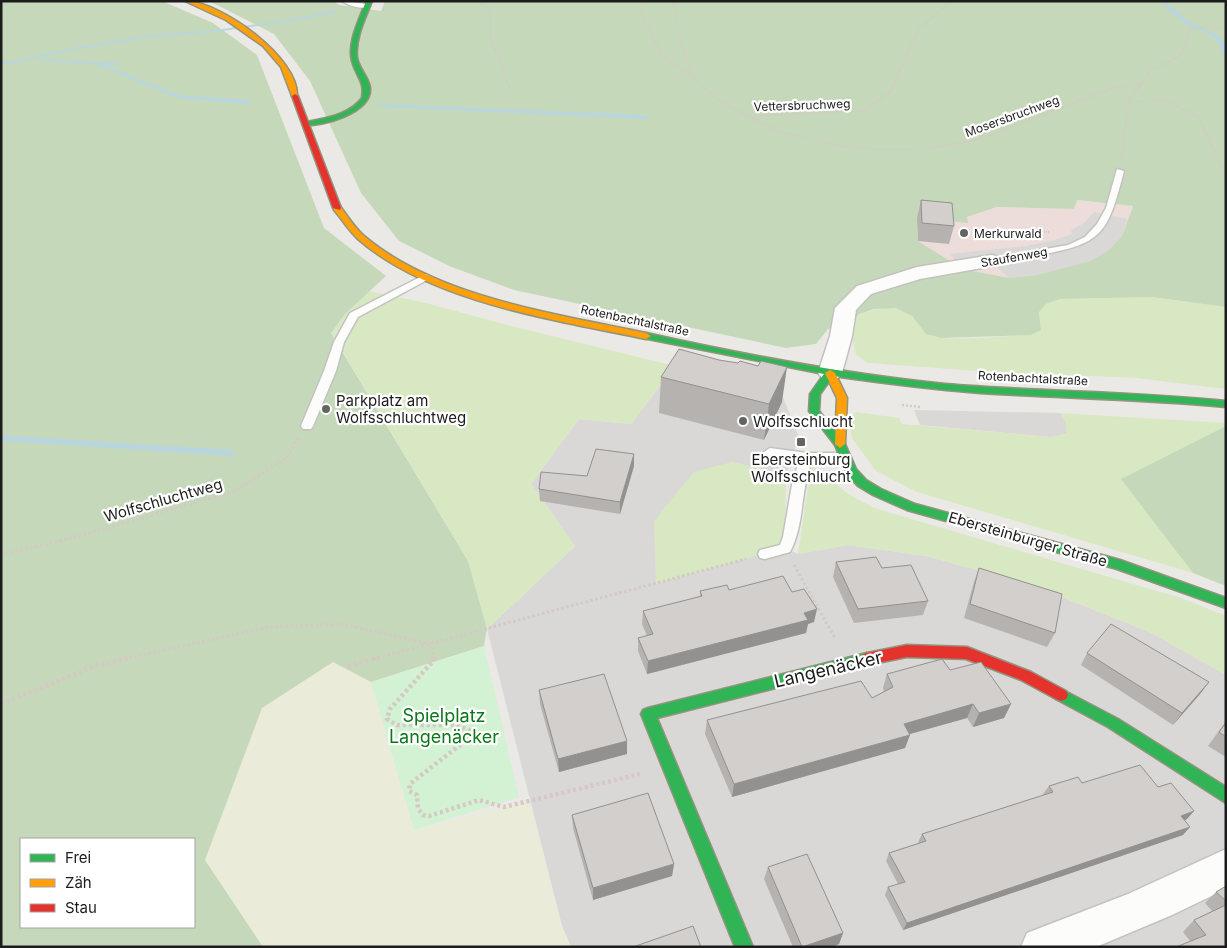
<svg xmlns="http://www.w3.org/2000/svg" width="1227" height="948" font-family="Inter,sans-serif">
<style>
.residential{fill:#dad8d6}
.commercial{fill:#edddda}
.religious{fill:#d9d8d6}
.farmland{fill:#eaebd8}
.grass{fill:#d7e8c3}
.forest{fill:#c5d9ba;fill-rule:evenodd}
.park{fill:#d3f1d3}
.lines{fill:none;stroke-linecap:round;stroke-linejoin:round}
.stream{fill:#b9d5de;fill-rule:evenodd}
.lane-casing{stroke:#c3c2c1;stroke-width:3}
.street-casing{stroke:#c3c2c1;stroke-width:3}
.fast-casing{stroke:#92947e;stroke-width:3}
.slow-casing{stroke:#92947e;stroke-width:3}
.jam-casing{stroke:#92947e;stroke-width:3}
.path-far3{stroke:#d5c8c5;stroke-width:2;stroke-dasharray:1 1;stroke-linecap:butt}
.path-far2{stroke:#d5c8c5;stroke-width:2.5;stroke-dasharray:2 2;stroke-linecap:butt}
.path-far1{stroke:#d5c8c5;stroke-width:3;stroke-dasharray:2.5 2.5;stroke-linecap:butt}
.path{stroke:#d5c8c5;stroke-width:4.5;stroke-dasharray:3 3;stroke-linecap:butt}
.lane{fill:#fcfcfb;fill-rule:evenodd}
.street{fill:#fcfcfb;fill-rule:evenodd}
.fast{fill:#30b455;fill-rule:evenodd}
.slow{fill:#ff9f0a;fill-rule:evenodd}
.jam{fill:#e5322d;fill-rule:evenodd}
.wall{fill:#b5b2af}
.shaded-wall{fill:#93918f}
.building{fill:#d2cfcc;stroke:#93918f}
.poi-dot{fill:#646462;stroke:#fff;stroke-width:2}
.labels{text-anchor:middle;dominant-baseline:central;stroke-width:4.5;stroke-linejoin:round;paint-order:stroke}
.far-street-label{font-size:12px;fill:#1c1c1c;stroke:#fff}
.far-poi-label{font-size:12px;fill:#1c1c1c;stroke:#fff;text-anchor:start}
.poi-label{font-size:15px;fill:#1c1c1c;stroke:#fff;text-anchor:start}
.street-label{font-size:15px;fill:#1c1c1c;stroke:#fff}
.near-street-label{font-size:18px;fill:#1c1c1c;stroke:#fff}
.near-park-label{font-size:18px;fill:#0d7719;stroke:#fff}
</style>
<rect width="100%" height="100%" fill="#ebe9e5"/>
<path class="residential" d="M675,366L782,395L799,437L786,475L732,462L785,548L798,554L848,545L926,556L1029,584L1152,633L1226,675V947H571L562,926L487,629L575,546L531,484L579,419L631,424Z"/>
<path class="commercial" d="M1076,200L1133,206L1122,236L1009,278L963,269L918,241L917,218L967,222V217L997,207L1073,209Z"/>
<path class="religious" d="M1094,212L1127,219L1122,236L1110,250L1090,261L1036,275L1009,278L993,264L963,269L950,254L1026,246L1055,240L1072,234L1071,230L1084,223Z
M914,410L1060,413L1066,422V434L1051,437L920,425Z"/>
<path class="farmland" d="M333,662L371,682L414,830L529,801L562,926L571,947H263L205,860L262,708Z"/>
<path class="grass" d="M369,291L426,303L511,326L675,366L631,424L579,419L531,484L575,546L487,629L468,561L331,332L345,314Z
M1152,297L1226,307V389L1137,378L992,372L868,363L856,355L849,322C866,309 895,300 913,317C923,328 926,337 942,338C971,340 1002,336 1031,335L1041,330L1039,312L1046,304L1060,299Z
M856,412L899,418L902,424L1051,437L1066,434V422L1060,413L1226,423V426L1122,479L1193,573L917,492L876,471L852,438L849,420Z
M732,462L786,475L785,548L656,584L654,521L694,472Z
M815,467L848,494L874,508L1181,598L1226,616V675L1152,633L1029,584L926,556L848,545L798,554L811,469Z"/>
<path class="forest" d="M1,1H162L213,23L257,55L324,228L386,276L345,314L331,333L468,561L487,629L484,646L371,682L333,662L262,708L205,860L263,947H1ZM21,839H194V927H21Z
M209,1H334L339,5L381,11L385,1H1226V307L1152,297L1060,299L1046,304L1039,312L1041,330L1031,335L941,338L926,334L912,316L896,308L874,309L860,314L849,322L828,329L816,344L786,348L514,290L449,266L399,241L361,193L310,81L274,34ZM1077,200L1133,206L1122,236L1109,250L1090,261L1036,275L1009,278L963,269L918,241L917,218L968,223L967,217L997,207L1074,209Z
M1226,426V586L1193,573L1121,479Z"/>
<path class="park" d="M484,646L519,797L414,830L371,682Z"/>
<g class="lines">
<path class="stream" d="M1160,1H1165L1188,21L1219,36L1225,44L1226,56L1222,53C1219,31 1199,33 1184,23C1176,17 1168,8 1160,1Z
M336,10L337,12L305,19L216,32L149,37L72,50L16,63L1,64V62L20,60L72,48L149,35L216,30L305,17Z
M41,59L120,63L122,64V65H104L178,95L249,100L252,102L249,104L177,98L95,64L43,61H41Z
M379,104L646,115L649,117L646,119L381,107L378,105Z
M1,435L232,450L236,453L232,456L1,441Z"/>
<g class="lane-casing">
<path id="lane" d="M342,1L367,4L370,6C362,10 349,6 342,1Z
M1117,169L1124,171C1107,237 1102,244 1034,256C1021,259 1002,266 989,263V259L1068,245L1085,237L1097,224L1106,208Z
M426,274L431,277L429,279L358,317L344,342L336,371L313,426L311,429H303L301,426L324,371L334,342L350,313Z
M770,448L807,453H845L851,457L845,461H812C800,490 805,524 790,552L765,559L760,558L758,554L760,550L780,545L783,537L793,479L800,460L766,455L764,452Z"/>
</g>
<g class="street-casing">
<path id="street" d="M992,255L999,257L1002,261L999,265L920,279L871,294L856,310L852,336L842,373L838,378L830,380L822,378L818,373L830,336L835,308L857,286L917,267Z
M1226,849V889L1172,915L1096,947H1021L1027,933L1128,894Z"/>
</g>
<g class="fast-casing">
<path id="fast" d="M366,1H372C365,19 355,38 357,57C358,68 369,77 370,88C372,113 322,127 303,125V123C323,118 349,116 362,98C365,80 356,77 352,61C347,42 360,19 366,1Z
M646,333C745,355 844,374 945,384C1039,392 1132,391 1226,401V407C1144,399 1062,398 980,393C931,389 882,383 833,376L820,394L819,411L845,444L856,469L866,480L881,489L915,504L1120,560L1226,598V608L1117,569L907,510L873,495L858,486L847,474L835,445L809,411L810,394L824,374L643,338L641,336Z
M867,653L872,655L874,659L872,663L867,665L657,718L753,947H735L641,714L643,710L648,708Z
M1061,689L1118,719L1226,787V803L1108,727L1056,699L1054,695L1056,691Z"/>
</g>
<g class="slow-casing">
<path id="slow" d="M185,1C220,1 300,58 297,97L292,96L281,67L263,46L226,20Z
M334,206H340C347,216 355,228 364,236C436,297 555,314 646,333L651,336L646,339C555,320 430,302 358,239C349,231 342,219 334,210Z
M830,370L835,373L847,398L845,444L840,448L835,444L837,398L825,373Z"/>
</g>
<g class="jam-casing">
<path id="jam" d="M295,94L298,96L341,208L340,210L333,208L292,96Z
M907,645L967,647L1031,672L1066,691L1068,695L1066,699L1061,701L1056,699L1021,680L966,659L907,657L867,665L862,663L860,659L862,655L867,653Z"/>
</g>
<path class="path-far3" d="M479,1L490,13L491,39L510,90
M648,1L641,12L662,56L692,76L717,99L764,125L784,133L842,146L884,150L926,149L976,140L1113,88L1143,83
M673,1L682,44L692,75
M1128,102L1165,100L1198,117L1226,175
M748,116L864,111L890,92L919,29L951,1
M1122,158L1128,102L1151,70L1180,56L1191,29L1208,27L1226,29
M1016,230L1050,232"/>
<path class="path-far2" d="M902,405L920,407"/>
<path class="path-far1" d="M1,555L72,538L235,491L287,457L299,438
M794,565L835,638
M124,659L269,627L343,624L430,644L434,659
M373,659L746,559"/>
<path class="path" d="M433,658L434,660L390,709L387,719L397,725H454L469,730L465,741L410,784L409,791L417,795L418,809L423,815L429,816L479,800L504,807L640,774
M348,666L378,658
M1,704L98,665L130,658"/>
<use href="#lane" class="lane"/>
<use href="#street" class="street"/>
<use href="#fast" class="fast"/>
<use href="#slow" class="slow"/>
<use href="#jam" class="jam"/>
</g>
<path class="wall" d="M921,200L954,226L949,244L918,241L917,218Z
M661,377L782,402L764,440L659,413Z
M634,466L620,514L540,501L539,489L587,476Z
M836,562L882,568L928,601L923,615L854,623L833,577Z
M979,568L1055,633L1047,647L964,618L974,582Z
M729,590L814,622L808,624L806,633L647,674L638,651V638L647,636L642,624L643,611L700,597V591Z
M1087,653L1209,682L1200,694L1173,725L1081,665Z
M950,670L1011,704L1004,718L973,727L967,718L910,734L905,748L732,797L705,734L707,720L872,698L884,692L883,688L887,674Z
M539,690L627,741V754L559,772L540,704Z
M1226,721V757L1208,746Z
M1082,783L1158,787L1187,819L1185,820L1183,835L903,930L885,895L888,887L898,884L886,861L889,853L919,843L918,842L922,834L1044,795L1043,794L1049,786Z
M572,815L674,864L672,876L593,900L573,828Z
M768,867L843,933L839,944L832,947H793L764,879Z
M1226,886V947L1190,941L1183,932L1194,920L1212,911L1205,903L1216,892Z"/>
<path class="shaded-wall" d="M787,367L782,402L764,440L769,404Z
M634,454V466L620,514V502Z
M817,609L814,622L808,624L806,633L647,674L648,661Z
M1209,682L1200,694L1173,725L1182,713Z
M973,704L967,718L899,737L904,724Z
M1011,704L1004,718L973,727L979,713Z
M910,735L905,748L732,797L734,784Z
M627,741V754L559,772L558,759Z
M1194,811L1187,819L1174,824L1181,816Z
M1190,827L1183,835L903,930L907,923Z
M674,864L672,876L593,900V888Z
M843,933L839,944L832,947H803Z"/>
<path class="building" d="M921,200L952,203L954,226L922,223Z
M679,349L719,360L738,363L740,361L758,366L761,361L787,367L769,404L661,377Z
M596,449L634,454L620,502L539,489L541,472L587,476Z
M876,557L882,568L911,565L928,601L858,609L836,562Z
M979,568L1062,594L1055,633L970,604Z
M783,576L792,592L804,589L817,609L804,613L808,620L648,661L638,638L653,634L643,611L702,596L700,591L727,585L729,590Z
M1111,624L1209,682L1182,713L1087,653Z
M942,659L950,670L981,662L1011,704L979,713L973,704L904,724L910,735L734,784L707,720L861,681L872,698L893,687L887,674Z
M604,674L627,741L558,759L539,690Z
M1226,723V737L1219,732Z
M1140,765L1158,787L1171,783L1194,811L1181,816L1190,827L907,923L888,887L905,882L889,853L926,841L922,834L1053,792L1049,786L1078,777L1082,783Z
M648,793L674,864L593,888L572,815Z
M807,854L843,933L802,947L768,867Z
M1226,886V901L1216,892Z
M1226,905V947H1176L1206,935L1194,920Z
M693,926L701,947H633Z"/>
<g class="poi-dot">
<circle cx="964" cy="233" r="5"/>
<circle cx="326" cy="409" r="5"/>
<circle cx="743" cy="421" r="5"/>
<rect x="796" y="437" width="10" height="10" rx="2.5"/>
</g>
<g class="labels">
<g class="far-street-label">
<text transform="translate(802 105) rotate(-2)">Vettersbruchweg</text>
<text transform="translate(1012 116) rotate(-20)">Mosersbruchweg</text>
<text transform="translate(1014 257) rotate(-10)">Staufenweg</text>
<text transform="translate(635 320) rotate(12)">Rotenbachtalstraße</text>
<text transform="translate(1033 378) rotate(3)">Rotenbachtalstraße</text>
</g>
<g class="far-poi-label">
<text x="974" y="233">Merkurwald</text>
</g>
<g class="poi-label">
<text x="336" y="400">Parkplatz am<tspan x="336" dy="17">Wolfsschluchtweg</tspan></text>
<text x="753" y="421">Wolfsschlucht</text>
<text x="801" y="459" text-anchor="middle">Ebersteinburg<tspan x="801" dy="17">Wolfsschlucht</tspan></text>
</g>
<g class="street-label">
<text transform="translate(163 500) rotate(-16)">Wolfschluchtweg</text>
<text transform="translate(1028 539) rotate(16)">Ebersteinburger Straße</text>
</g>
<g class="near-street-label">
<text transform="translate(828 669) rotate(-13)">Langenäcker</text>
</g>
<g class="near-park-label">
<text x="444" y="715">Spielplatz<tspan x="444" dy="21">Langenäcker</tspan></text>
</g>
</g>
<rect width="1227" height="948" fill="none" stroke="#1c1c1c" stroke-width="5"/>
<rect x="20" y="838" width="175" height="90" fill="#ffffff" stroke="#a4a4a4"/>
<rect x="30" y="854" width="25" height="8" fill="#30b455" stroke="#a4a4a4"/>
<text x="65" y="863" font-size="15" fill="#1c1c1c">Frei</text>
<rect x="30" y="879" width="25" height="8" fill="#ff9f0a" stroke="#a4a4a4"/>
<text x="65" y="888" font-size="15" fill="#1c1c1c">Zäh</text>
<rect x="30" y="904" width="25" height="8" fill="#e5322d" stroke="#a4a4a4"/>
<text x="65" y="913" font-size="15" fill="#1c1c1c">Stau</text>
</svg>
